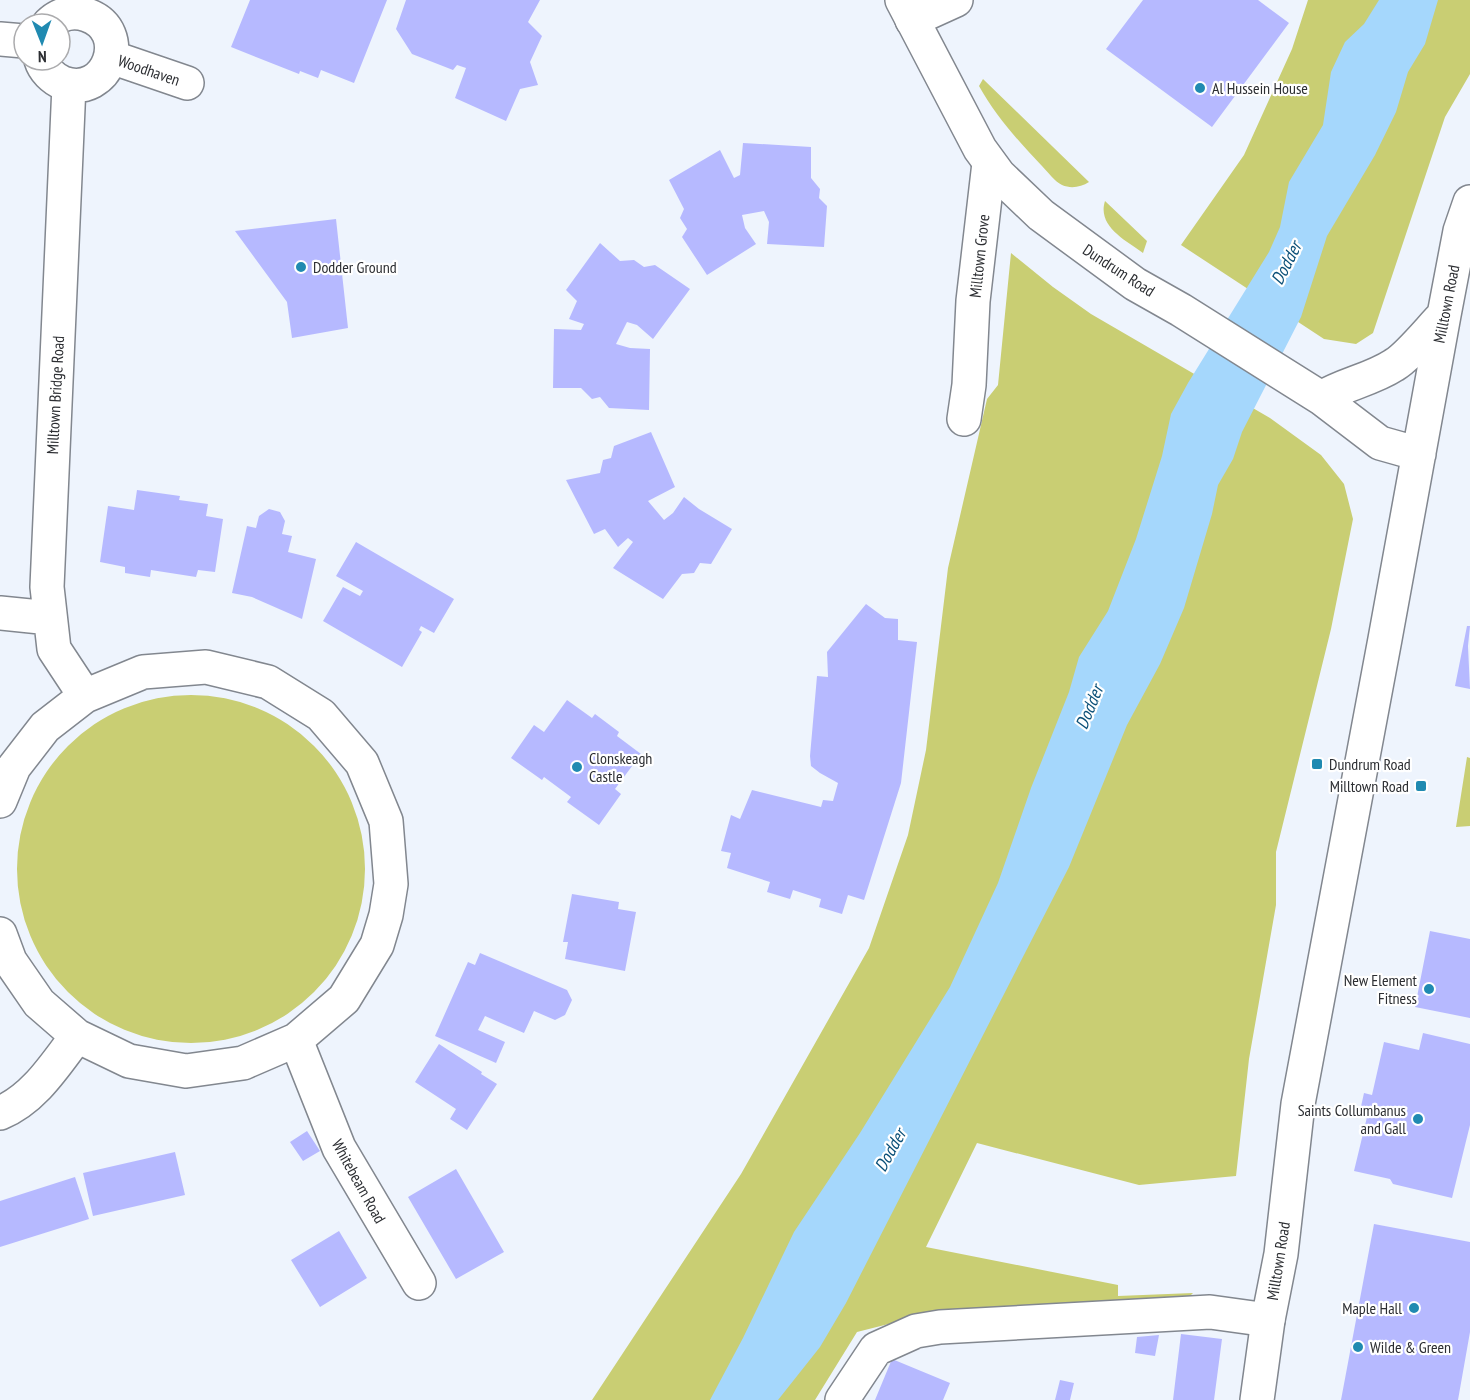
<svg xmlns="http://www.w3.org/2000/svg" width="1470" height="1400" font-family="'PT Sans Narrow',sans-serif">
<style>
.green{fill:#c9ce73}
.water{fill:#a5d7fc}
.building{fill:#b6b9ff}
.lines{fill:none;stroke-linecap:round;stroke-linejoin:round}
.minor-casing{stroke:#82878f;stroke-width:36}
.major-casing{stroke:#82878f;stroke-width:36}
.minor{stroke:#fff;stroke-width:33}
.major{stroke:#fff;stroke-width:33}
.poi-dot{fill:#208ab1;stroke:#fff;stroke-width:2}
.labels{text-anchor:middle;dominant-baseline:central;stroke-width:4.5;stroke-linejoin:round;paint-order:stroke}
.street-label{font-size:16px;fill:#2c2e32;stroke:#fff}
.poi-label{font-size:16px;fill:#2c2e32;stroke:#fff;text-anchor:start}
.water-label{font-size:18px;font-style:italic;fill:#0b5078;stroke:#fff}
</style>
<rect width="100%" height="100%" fill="#eef4fd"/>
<path class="green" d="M1308,0H1470V74L1445,117L1373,333L1356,344L1324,339L1181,245L1244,155L1292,49Z
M983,79L1089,182C1081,187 1071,189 1062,185C1054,181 1048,172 1042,166C1019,142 995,115 979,86Z
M1105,201L1147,241L1143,253C1125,240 1097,226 1105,201Z
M1011,253L1053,287L1091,314L1270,418L1321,455L1344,484L1353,519L1331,629L1276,852V905L1249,1059L1236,1176L1139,1185L977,1143L926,1247L1118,1285V1296L1193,1293L1188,1298L928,1314L857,1332L815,1400H592L741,1174L869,948L908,835L926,750L948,568L987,399L998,385Z
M17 869a174 174 0 1 1 348 0a174 174 0 1 1-348 0Z
M1467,757L1470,758V826L1456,827Z"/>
<path class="water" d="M1379,0H1438L1425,44L1408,72L1396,112L1375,155L1327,236L1301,317L1242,432L1233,459L1218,485L1212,514L1184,608L1160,664L1127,725L1069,867L846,1303L820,1347L778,1400H710L743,1338L794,1232L860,1133L950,987L998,883L1031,788L1069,692L1079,657L1108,611L1136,539L1162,456L1171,414L1188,383L1269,252L1280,227L1289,182L1323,125L1331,72L1345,42L1364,24Z"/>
<path class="building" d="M250,0H387L354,83L321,70L318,78L300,71L299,74L231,47Z
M406,0H540L528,22L542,36L530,62L538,85L520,89L506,121L455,98L466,68L457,65L453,70L412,54L396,29Z
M1143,0H1258L1289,23L1212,127L1106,49Z
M743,143L811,147V178L820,189L819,198L827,206L824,247L767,244L769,222L764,211L742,215L745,228L756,244L707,275L682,237L687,229L680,218L684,209L669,180L720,150L734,178L740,175Z
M336,219L348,328L292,338L287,302L235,231Z
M600,243L620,261L634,260L644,267L655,265L690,289L653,339L637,325L627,322L616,344L630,348L650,349L649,410L609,408L600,397L592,399L581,388H553L554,329L581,330L584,324L569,319L577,301L566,290Z
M651,432L675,487L648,501L664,520L673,513L684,497L699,509L732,529L711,564L700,563L694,573L682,574L663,599L613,568L633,542L628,538L618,547L605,529L594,534L566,480L600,473L603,460L611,458L614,446Z
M137,490L180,496L179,500L208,504L206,516L223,519L215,572L198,570L196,577L151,570L150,577L125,573V567L100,562L108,506L134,510Z
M269,509L280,512L285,521L282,534L292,536L288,552L316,559L302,619L252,597L232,593L247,526L256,528L259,516Z
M356,542L454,599L434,633L421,626L419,630L422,632L402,667L323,621L343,587L360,596L363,591L336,576Z
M866,604L885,618L898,619V640L917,642L901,783L864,900L848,895L842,914L819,907L821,899L793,890L790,899L767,892L770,882L727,868L731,853L721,851L731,815L740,819L752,790L821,807L823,800L833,801L838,783L820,773L811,766L810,756L817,676L828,677L827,652Z
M1467,626H1470L1468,646L1470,689L1455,686Z
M567,700L592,718L595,714L619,732L617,736L641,754L615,789L621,794L599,825L567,802L571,797L544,777L542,780L511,758L534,725L544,732Z
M572,894L619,902L618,909L636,912L625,971L565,959L568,942H563Z
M1430,931L1470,939V1018L1415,1007Z
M480,953L567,990L572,1000L565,1015L555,1020L534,1011L524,1033L485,1016L478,1030L505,1042L496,1063L435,1036L468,962L475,965Z
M1423,1033L1470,1044V1125L1452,1198L1393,1184L1390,1179L1354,1171L1368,1113L1360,1111L1364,1093L1372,1095L1384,1042L1419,1050Z
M439,1044L482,1072L481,1074L497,1084L467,1130L450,1119L456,1109L415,1082Z
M307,1131L320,1151L303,1161L290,1142Z
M175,1152L185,1195L93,1216L83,1173Z
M456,1169L504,1252L456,1279L408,1197Z
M75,1177L89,1219L0,1247V1201Z
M1374,1224L1470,1242V1332L1458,1400H1341Z
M339,1231L367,1278L320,1307L291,1260Z
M1181,1334L1222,1339L1214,1400H1173Z
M1159,1335L1155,1356L1135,1353L1137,1337Z
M892,1359L950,1383L943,1400H875Z
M1060,1380L1074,1383L1070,1400H1055Z"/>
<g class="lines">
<g class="minor-casing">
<path id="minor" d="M912,20L956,0
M0,39L24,41
M111,57L187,83
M41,60C44,70 53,79 63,83C108,99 133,31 87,15C73,10 59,14 49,24
M69,85L47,587L54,649L85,696
M964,419L969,385L973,301L989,163
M0,613L50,618
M0,801L14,767L45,727L85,696L143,672L206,667L268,682L321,715L362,763L386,821L391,884L386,915L377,945L344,999L296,1040L243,1063L186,1071L129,1061L77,1036L39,1003L10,961L0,934
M296,1040L339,1148L419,1283
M0,1113C34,1099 55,1065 77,1036
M842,1400L876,1349L916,1331L940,1327L1210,1312L1268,1320"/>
</g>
<g class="major-casing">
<path id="major" d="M902,0L980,149L999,175L1041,215L1135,284L1181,310L1321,398L1380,443L1419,454
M1321,398C1344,384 1371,380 1394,365C1408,357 1431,328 1444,315
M1257,1400L1268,1320L1281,1254L1298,1104L1385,639L1444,315L1460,231L1470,202"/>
</g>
<use href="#minor" class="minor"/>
<use href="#major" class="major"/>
</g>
<g class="poi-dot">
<circle cx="1200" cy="88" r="6"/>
<circle cx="301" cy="267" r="6"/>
<rect x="1311" y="758" width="12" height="12" rx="3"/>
<circle cx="577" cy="767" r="6"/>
<rect x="1415" y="780" width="12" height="12" rx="3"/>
<circle cx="1429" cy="989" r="6"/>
<circle cx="1418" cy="1119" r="6"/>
<circle cx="1414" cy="1308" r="6"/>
<circle cx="1358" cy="1347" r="6"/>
</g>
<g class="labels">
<g class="street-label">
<text transform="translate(149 70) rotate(19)">Woodhaven</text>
<text transform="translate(979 256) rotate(-84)">Milltown Grove</text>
<text transform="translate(1119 270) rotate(33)">Dundrum Road</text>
<text transform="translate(1446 304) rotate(-79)">Milltown Road</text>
<text transform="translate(55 395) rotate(-87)">Milltown Bridge Road</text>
<text transform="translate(359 1181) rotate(61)">Whitebeam Road</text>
<text transform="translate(1278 1261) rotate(-81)">Milltown Road</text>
</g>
<g class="poi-label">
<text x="1212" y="88">Al Hussein House</text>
<text x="313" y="267">Dodder Ground</text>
<text x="589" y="758">Clonskeagh<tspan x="589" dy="18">Castle</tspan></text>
<text x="1329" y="764">Dundrum Road</text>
<text x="1409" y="786" text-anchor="end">Milltown Road</text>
<text x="1417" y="980" text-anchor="end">New Element<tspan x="1417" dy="18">Fitness</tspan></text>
<text x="1406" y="1110" text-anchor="end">Saints Collumbanus<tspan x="1406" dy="18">and Gall</tspan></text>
<text x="1402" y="1308" text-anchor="end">Maple Hall</text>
<text x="1370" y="1347">Wilde &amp; Green</text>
</g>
<g class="water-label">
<text transform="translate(1286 263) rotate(-63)">Dodder</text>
<text transform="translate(1089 707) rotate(-68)">Dodder</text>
<text transform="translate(890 1150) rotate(-61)">Dodder</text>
</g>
</g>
<g transform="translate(42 42) rotate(179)"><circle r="28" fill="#ffffff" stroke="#ababad" stroke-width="1.5"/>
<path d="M0-4.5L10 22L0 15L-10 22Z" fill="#208ab1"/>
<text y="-9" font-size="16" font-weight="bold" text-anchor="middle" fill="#2c2e32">N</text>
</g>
</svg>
